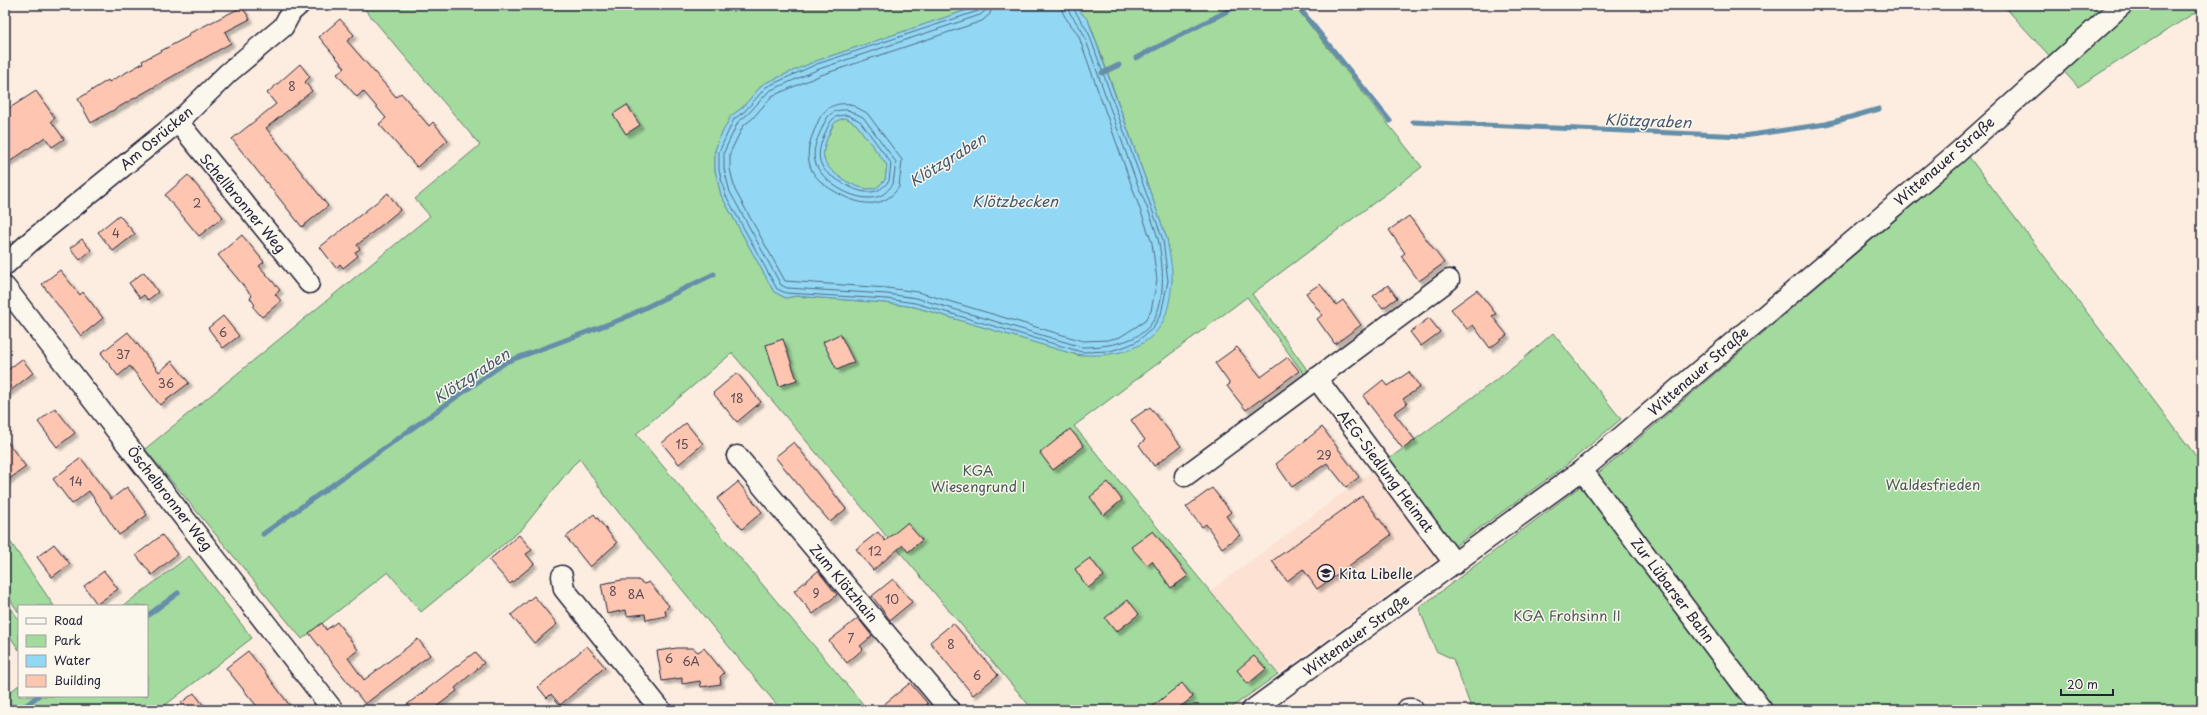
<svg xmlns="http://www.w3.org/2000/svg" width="2207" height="715" font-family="'Playpen Sans',sans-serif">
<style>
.built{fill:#fde1d2}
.green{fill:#a3da9e;stroke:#627e6c}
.water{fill:#92d7f3;stroke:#658fa9;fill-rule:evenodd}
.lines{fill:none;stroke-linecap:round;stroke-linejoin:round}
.shore{stroke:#4f6a85;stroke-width:1}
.stream{stroke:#658fa9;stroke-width:5}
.building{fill:#fec6b1;stroke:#22223b;filter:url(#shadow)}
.street-casing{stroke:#22223b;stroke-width:23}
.secondary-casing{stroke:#22223b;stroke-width:25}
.street{stroke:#fbf7ec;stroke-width:20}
.secondary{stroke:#fbf7ec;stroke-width:22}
.labels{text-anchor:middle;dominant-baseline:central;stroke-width:3;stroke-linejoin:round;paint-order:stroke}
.number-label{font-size:12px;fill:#594b58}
.street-label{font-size:14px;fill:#22223b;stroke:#fbf7ec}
.park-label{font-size:14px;fill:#495959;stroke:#fbf7ec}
.poi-label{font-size:14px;fill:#22223b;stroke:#fbf7ec;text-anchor:start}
.water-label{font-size:15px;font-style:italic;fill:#445872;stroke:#fbf7ec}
</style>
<defs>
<filter id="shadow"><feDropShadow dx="3.5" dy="3.5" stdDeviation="1" flood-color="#0004"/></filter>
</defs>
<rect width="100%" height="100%" fill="#fcede0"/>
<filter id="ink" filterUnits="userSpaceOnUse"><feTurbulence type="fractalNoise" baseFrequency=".025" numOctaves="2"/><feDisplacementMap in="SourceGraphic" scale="8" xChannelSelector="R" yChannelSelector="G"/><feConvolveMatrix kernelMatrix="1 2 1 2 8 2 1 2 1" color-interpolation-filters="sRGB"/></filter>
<g filter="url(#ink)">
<path class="built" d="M1378,467L1443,555L1278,674L1210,591Z"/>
<path class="green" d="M361,5H727L733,12L747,5H982L816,61L763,84L742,108L731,116L719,139L715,151V170L721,195L774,292L786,298L795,296L886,303L915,307L1081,356L1172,281L1167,239L1093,32L1088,20L1074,5H1294L1422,167L1252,294L1311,375L1307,378L1247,297L1074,426L1278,674L1228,710H1033L732,353L636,434L868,710H781L606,497L580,459L573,465L522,529L421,612L388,572L302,639L145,449L430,216L415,199L480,145Z
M2003,5H2202V8L2078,87Z
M846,118L856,124L887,165L885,180C883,182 879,186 876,188C862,194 826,173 824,159C822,149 826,141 830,132C834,122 835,120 846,118Z
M1969,157L2202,464V710H1769L1595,476Z
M1553,333L1621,419L1564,467L1451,549L1386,461L1515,366Z
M1586,482L1756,710H1472L1453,659L1436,651L1419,608Z
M5,534L54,606H19V613L5,592Z
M189,556L252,638L159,710H5V696L19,685V696H147V606H123Z
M5,599L19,620V650L5,629Z"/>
<path class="water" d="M982,5H1074L1088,20L1167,239C1169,253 1173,267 1172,281C1171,294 1168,314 1161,325C1144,354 1099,359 1070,353L915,307L886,303L795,296L786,298L774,292L721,195L715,170V151L719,139L731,116L742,108L763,84L816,61ZM846,118L856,124L887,165L885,180C883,182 879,186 876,188C862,194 827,173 824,159C822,149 826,141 830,132C834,122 835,120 846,118Z"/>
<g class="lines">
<path class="shore" d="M981,5L978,11L817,64L766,87L745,111L734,119L719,152V170L725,194L777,289L786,293L887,299L915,303L1082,352L1110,351L1124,347L1136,342L1152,329L1161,314L1168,281L1163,240L1089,34C1085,25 1073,10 1072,5
M986,5L985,11L980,15L819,69L769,91L748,114L738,122L724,152V169L730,192L781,285L787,288L887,294L916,298L1082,347C1105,347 1140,343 1153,321C1166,299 1163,267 1159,243C1154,221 1143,199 1135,178C1118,130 1101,83 1084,35C1080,25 1067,13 1067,5
M992,5L990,14L982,21L821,75L772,96L752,119L743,126L730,153V169L735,190L785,281L887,288L918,292L1083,341L1108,340L1120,337L1145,321L1151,311L1157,280L1152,243L1079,37C1074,26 1061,17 1061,5
M850,104L867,113L902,160L899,187C882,212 856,204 834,191C822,184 812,176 809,162C806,148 812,136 817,124C823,109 833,102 850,104Z
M848,110L863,117L896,162L893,184C890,188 885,194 880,196C858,205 820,182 815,161C812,148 818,137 823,126C828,113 835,109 848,110Z
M847,115L860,121L891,163L889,181C875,199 858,192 841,182C834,178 825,173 822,166C816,155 821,142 826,131C831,120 833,115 847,115Z"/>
<path class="stream" d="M1297,5L1390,121
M1136,58L1239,5
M1102,73L1119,65
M1413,122L1744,136L1826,124L1879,109
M263,534L506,362L622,319L714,274
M147,616L178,593
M20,710L38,696"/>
</g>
<path class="building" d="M242,7L250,19L225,32L231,43L91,123L78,99L108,80L109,82L143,63L142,61L189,36L188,34Z
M340,19L354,35L347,41L396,97L401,93L429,126L433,122L448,140L417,167L379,124L386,118L363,91L357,97L337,74L345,68L319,37Z
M300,64L310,77L305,82L312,91L266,128L328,206L302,227L232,139L276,104L267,93Z
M36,91L55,118L51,121L64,139L52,147L45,137L5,165V111Z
M627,105L640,125L626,134L613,114Z
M188,175L223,217L199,236L165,195Z
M388,193L400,210L357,245L360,249L355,252L358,256L343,268L340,264L336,268L320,247Z
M119,215L135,234L113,251L98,232Z
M1409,216L1444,263L1419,281L1401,256L1405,253L1389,230Z
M242,235L264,262L259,266L280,290L275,294L281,301L262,317L253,307L255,305L250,298L252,296L218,255Z
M82,239L91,250L80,260L70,248Z
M60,270L80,295L83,292L103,318L81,336L42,284Z
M144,272L158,292L148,300L144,295L140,298L129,283Z
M1320,284L1336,305L1343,300L1361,325L1335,344L1317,319L1322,315L1306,293Z
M1388,285L1397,298L1383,308L1373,296Z
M1477,290L1496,314L1492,316L1507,335L1490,348L1473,325L1467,329L1451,309Z
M223,316L239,336L223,348L208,328Z
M1429,318L1440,332L1421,346L1410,332Z
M128,332L159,372L172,361L189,383L160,405L130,366L118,376L101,353Z
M840,334L854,362L837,370L823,342Z
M783,339L797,380L779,386L766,345Z
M1237,347L1261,377L1288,357L1299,371L1246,410L1227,386L1230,384L1215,363Z
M22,359L33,373L5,395V372Z
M1409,372L1420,387L1403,399L1407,404L1394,413L1415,440L1403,449L1363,396L1383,380L1388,386Z
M737,373L761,402L737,422L713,393Z
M1150,407L1181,446L1154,466L1139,445L1145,440L1131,420Z
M55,408L75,433L57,447L38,422Z
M686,423L703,444L679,464L662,443Z
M1322,427L1359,477L1346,487L1327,463L1292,487L1276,464Z
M1070,429L1084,446L1053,470L1040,453Z
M5,439L26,467L5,482Z
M794,442L846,509L830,522L775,457Z
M81,458L111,499L127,487L147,515L119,535L89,491L72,504L53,479Z
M738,482L762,512L742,529L717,499Z
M1108,482L1122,500L1104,515L1090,497Z
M1212,488L1231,512L1226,516L1240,535L1222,548L1206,524L1202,527L1186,507Z
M1362,496L1391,535L1317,589L1303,569L1287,581L1272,561Z
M594,514L617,543L590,567L566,537Z
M907,523L922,540L908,552L903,545L873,570L856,549L878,532L885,541Z
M1153,531L1188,576L1171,588L1152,561L1147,565L1131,547Z
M162,535L177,554L152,575L136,555Z
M519,535L532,550L526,554L534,564L510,584L489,560Z
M54,544L70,564L52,577L37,557Z
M1090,558L1104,576L1088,588L1075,569Z
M104,571L118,589L97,604L84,586Z
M818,571L837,595L813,614L794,591Z
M893,579L912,602L890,620L872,596Z
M622,580H638L644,584L649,582L669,606L665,610L666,616L646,620L645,614L627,616L626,610L607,614L601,584Z
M534,596L557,624L534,643L511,615Z
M1128,600L1139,614L1116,632L1105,618Z
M858,618L872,636L860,646L863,649L847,663L829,641Z
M337,622L358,650L348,658L364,680L418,639L430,655L365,704L309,633L322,623L326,630Z
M953,623L998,675L973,695L930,642Z
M587,646L605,667L560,705L551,694L547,698L538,687Z
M677,648H693L698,652L704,648L724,673L720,677L721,684L701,687L700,681L682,684V678L662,681L657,651Z
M248,651L267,675L293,710H260L226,668Z
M475,652L484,663L455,688L457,691L432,710H400Z
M1254,656L1266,669L1248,684L1237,670Z
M910,683L928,704L921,710H877Z
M1182,683L1193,697L1176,710H1148Z
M194,693L207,710H172Z"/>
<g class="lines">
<g class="street-casing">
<path id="street" d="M178,122L309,283
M5,265L31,241L178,122L228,73L283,27L291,12L299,5
M5,287L333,710
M1316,378L1455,564
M737,456L950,710
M1582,470L1762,710
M1185,476L1449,280
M562,576L564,589L661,710
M1252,710L1582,470L1957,153L2122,5"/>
</g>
<g class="secondary-casing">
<path id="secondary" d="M1408,710H1412"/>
</g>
<use href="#street" class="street"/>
<use href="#secondary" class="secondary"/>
</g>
</g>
<defs>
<g id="school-ring" transform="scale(0.9)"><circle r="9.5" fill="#fbf7ec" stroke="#22223b" stroke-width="1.5"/><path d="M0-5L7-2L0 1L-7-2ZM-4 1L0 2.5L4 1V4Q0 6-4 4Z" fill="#22223b"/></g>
</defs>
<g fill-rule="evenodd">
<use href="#school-ring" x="1326" y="573"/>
</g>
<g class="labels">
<g class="number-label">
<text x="292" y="86">8</text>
<text x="197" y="203">2</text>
<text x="116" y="233">4</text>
<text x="223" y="332">6</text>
<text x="123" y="354">37</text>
<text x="166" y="383">36</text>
<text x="737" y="398">18</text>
<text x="682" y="444">15</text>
<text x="1324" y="455">29</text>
<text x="76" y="481">14</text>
<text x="875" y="551">12</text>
<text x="613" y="591">8</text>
<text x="816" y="593">9</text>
<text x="636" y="594">8A</text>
<text x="892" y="599">10</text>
<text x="851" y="638">7</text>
<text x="951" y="644">8</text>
<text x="669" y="658">6</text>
<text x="691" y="661">6A</text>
<text x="977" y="675">6</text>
</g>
<g class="street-label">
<text transform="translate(156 138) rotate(-40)">Am Osrücken</text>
<text transform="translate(1944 161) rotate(-41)">Wittenauer Straße</text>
<text transform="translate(243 203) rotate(50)">Schellbronner Weg</text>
<text transform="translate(1698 371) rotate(-41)">Wittenauer Straße</text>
<text transform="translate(1386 471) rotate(53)">AEG-Siedlung Heimat</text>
<text transform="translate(170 498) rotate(52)">Öschelbronner Weg</text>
<text transform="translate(844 583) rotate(50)">Zum Klötzhain</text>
<text transform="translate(1673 590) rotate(53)">Zur Lübarser Bahn</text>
<text transform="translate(1356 635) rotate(-36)">Wittenauer Straße</text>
</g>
<g class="park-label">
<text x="978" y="470">KGA<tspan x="978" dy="16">Wiesengrund I</tspan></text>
<text x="1933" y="484">Waldesfrieden</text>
<text x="1567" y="615">KGA Frohsinn II</text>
</g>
<g class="poi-label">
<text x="1339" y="573">Kita Libelle</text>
</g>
<g class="water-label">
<text transform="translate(1648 120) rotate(2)">Klötzgraben</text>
<text transform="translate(947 159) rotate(-32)">Klötzgraben</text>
<text x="1015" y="200">Klötzbecken</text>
<text transform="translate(471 375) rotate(-33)">Klötzgraben</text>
</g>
</g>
<rect width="2207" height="715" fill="none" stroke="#fbf7ec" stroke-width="20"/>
<rect x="10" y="10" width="2187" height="695" fill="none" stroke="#22223b" stroke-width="1.5" filter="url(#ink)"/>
<rect x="18" y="605" width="130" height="92" fill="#fbf7ec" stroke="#a4a2a5"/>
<rect x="26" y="618" width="20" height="6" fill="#fbf7ec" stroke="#a4a2a5"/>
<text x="54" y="625" font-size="12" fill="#22223b">Road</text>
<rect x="26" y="635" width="20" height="12" fill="#a3da9e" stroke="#a4a2a5"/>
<text x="54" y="645" font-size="12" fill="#22223b">Park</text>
<rect x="26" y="655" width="20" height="12" fill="#92d7f3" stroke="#a4a2a5"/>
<text x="54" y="665" font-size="12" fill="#22223b">Water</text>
<rect x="26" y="675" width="20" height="12" fill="#fec6b1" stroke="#a4a2a5"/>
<text x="54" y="685" font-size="12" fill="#22223b">Building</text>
<path d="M2061 689v6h52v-6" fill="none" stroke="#22223b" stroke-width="2"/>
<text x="2067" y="689" font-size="12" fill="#22223b" stroke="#fbf7ec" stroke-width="3" paint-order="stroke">20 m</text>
</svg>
